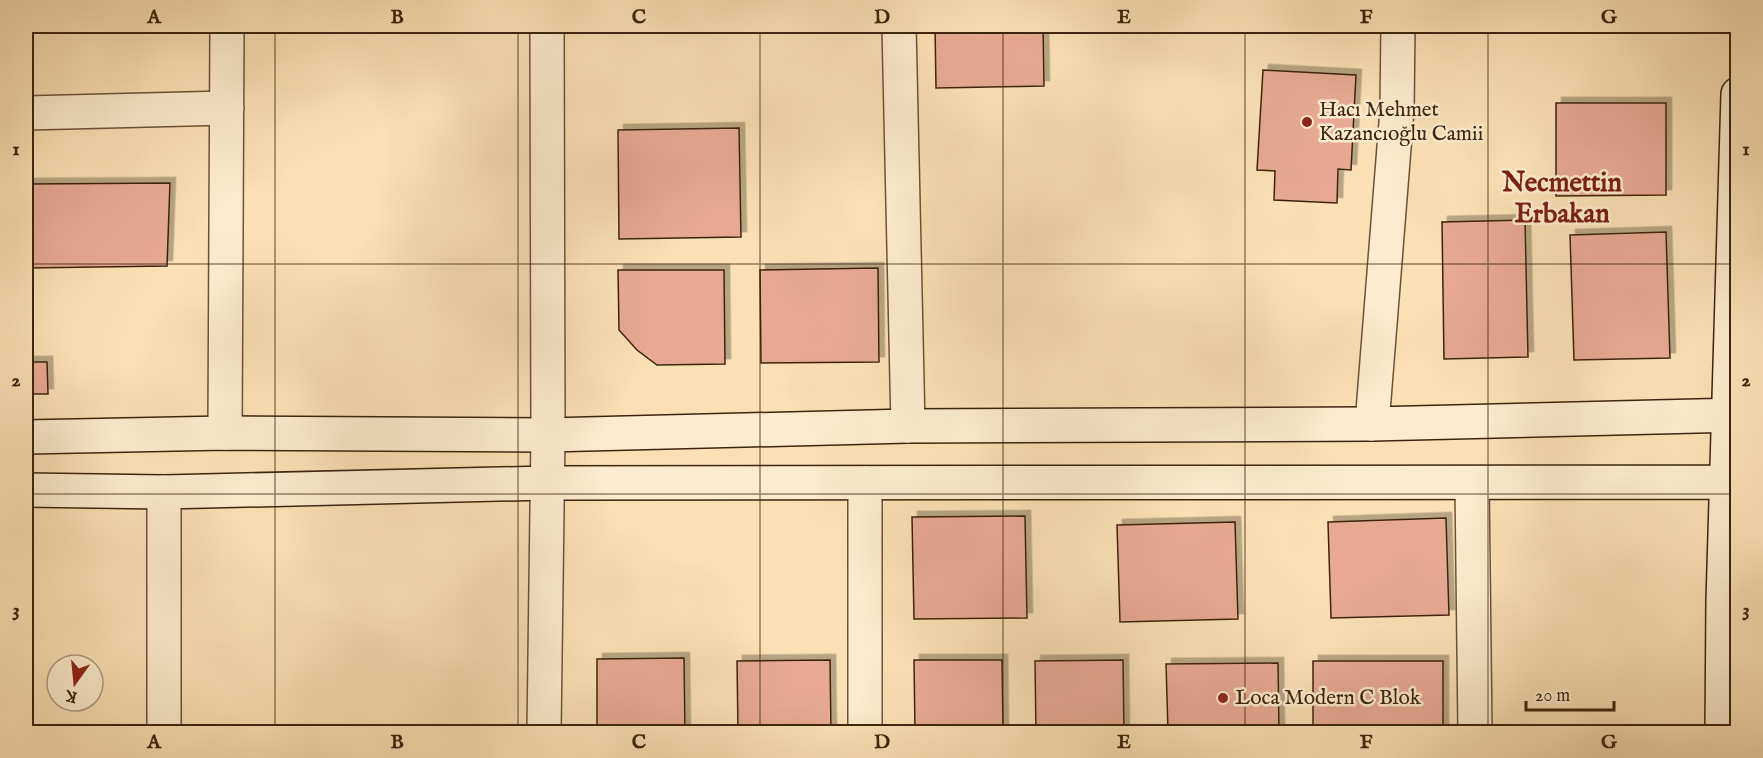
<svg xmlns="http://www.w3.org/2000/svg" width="1763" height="758" font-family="'IM FELL English',serif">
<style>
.building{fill:#e7a993;stroke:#3d240e;stroke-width:1.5;filter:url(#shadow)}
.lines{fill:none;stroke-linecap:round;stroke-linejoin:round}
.street-casing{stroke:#6c5338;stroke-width:36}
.secondary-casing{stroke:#3d240e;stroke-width:36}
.street{stroke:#fcebce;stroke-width:33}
.secondary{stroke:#fcebce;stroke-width:33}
.grid{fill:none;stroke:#3d240e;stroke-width:1.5;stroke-opacity:0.55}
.poi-dot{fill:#8f2418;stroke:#fcebce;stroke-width:2}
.labels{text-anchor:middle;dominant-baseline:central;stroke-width:5;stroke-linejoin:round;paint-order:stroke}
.poi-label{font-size:21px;fill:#3d240e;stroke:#fcebce;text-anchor:start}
.district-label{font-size:27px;font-weight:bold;fill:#7a1f14;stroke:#fcebce}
.neatline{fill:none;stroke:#3d240e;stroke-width:2}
.grid-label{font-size:20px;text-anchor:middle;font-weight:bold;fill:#3d240e}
</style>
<defs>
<filter id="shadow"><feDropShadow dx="5.5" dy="-5.5" stdDeviation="0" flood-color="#0004"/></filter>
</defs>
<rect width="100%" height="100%" fill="#fae0b4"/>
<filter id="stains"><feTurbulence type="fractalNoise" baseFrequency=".00333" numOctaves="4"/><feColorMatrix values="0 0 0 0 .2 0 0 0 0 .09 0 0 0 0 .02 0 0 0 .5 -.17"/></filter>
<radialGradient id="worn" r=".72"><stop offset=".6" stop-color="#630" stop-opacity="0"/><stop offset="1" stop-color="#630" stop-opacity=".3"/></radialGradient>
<path class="building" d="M935,26H1043L1044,86L936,88Z
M1263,70L1356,75L1351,170L1338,169L1337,203L1274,200L1275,171L1257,170Z
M1556,103H1666V195L1556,196Z
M739,128L741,237L619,239L618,130Z
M170,183L167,266L26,268V184Z
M1525,220L1528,357L1444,359L1442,222Z
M1666,232L1670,358L1574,360L1570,235Z
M878,268L879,362L761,363L760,270Z
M618,270H724L725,364L657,365L637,350L619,330Z
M26,362H47L48,394H26Z
M1025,516L1027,618L914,619L912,517Z
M1446,518L1449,615L1331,618L1328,522Z
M1235,522L1238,619L1120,622L1117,525Z
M684,658L685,732H597V659Z
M830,660L831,732H738L737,661Z
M914,660H1002L1003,732H915Z
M1123,660L1124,732H1036L1035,661Z
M1313,661H1443V732H1313Z
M1278,663L1279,732H1168L1166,664Z"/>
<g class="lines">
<g class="street-casing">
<path id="street" d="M899,26L908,426
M26,113L227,108
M1372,424L1397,110L1398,26
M225,433L227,26
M865,483V732
M1472,483L1475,732
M164,732V492
M544,732L548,435L547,26"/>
</g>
<g class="secondary-casing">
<path id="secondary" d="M26,437L225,433L548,435L908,426L1372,424L1738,415
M26,490L164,492L546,483L1738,482
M1722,732L1723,602L1738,94"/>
</g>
<use href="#street" class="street"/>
<use href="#secondary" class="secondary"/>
</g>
<path class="grid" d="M275,26V732M518,26V732M760,26V732M1003,26V732M1245,26V732M1488,26V732M26,264H1738M26,494H1738"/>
<g class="poi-dot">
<circle cx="1307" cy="122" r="6"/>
<circle cx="1223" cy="698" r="6"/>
</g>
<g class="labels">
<g class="poi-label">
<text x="1319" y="110">Hacı Mehmet<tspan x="1319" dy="24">Kazancıoğlu Camii</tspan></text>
<text x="1235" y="698">Loca Modern C Blok</text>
</g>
<g class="district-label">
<text x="1562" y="184">Necmettin<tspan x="1562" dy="31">Erbakan</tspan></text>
</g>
</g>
<rect width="1763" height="758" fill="none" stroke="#fae0b4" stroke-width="66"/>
<g transform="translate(75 683) rotate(195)"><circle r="28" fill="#fcebce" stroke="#b09b81" stroke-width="1.5"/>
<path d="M0-4.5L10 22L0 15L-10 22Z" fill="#8f2418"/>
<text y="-9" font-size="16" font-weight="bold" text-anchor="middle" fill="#3d240e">K</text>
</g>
<path d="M1526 701v9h88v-9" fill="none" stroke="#3d240e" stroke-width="3"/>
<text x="1535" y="701" font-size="18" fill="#3d240e" stroke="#fcebce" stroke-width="4.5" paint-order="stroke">20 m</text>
<rect x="33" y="33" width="1697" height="692" class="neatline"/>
<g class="grid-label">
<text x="154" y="23">A</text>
<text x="397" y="23">B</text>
<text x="639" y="23">C</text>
<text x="882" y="23">D</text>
<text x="1124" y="23">E</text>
<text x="1366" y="23">F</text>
<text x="1609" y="23">G</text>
<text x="16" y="155">1</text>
<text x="1746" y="155">1</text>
<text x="16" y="386">2</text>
<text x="1746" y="386">2</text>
<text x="16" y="616">3</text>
<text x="1746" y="616">3</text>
<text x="154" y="748">A</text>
<text x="397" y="748">B</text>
<text x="639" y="748">C</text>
<text x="882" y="748">D</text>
<text x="1124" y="748">E</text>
<text x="1366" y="748">F</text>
<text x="1609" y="748">G</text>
</g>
<rect width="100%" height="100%" filter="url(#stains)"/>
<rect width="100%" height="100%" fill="url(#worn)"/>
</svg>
